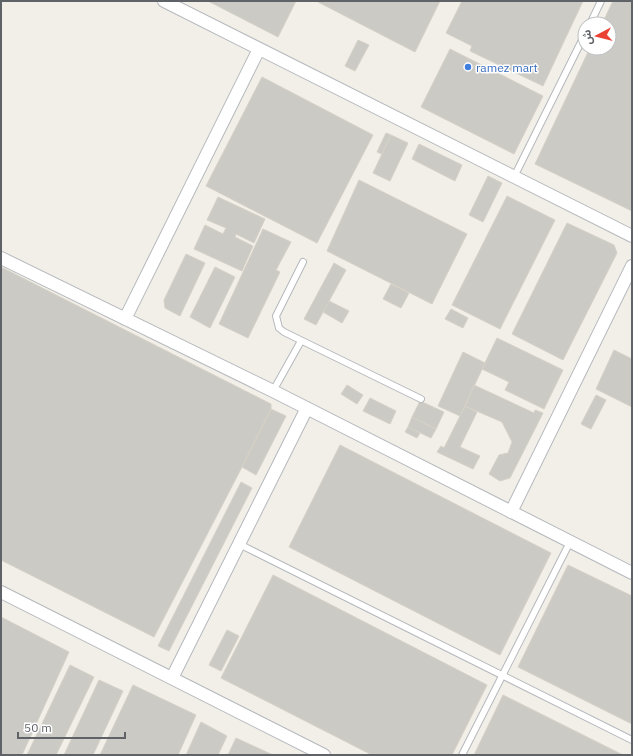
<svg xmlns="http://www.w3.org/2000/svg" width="633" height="756" font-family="'IBM Plex Sans','Noto Sans Arabic',sans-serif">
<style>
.building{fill:#cccac5;stroke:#d6d1c6}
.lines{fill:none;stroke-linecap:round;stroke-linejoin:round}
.service-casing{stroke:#b5b8bc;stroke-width:8}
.minor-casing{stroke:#b5b8bc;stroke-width:14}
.service{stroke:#fff;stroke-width:6}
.minor{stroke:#fff;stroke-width:12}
.shop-dot{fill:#3f7fe0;stroke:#fff;stroke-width:1.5}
.labels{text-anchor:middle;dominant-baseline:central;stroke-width:3;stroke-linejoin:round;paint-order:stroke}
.shop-label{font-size:12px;fill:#366cbe;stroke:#fff;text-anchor:start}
</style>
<rect width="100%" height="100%" fill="#f1efe8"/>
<path class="building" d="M208,1H296L278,37Z
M319,1H440L415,52L318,2Z
M462,1H583L543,86L470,51L472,46L446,33Z
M613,1H632V211L535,164L590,48H609V24H602Z
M358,40L369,45L355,71L345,66Z
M450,49L543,96L514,154L421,107Z
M262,77L373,135L317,243L206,186Z
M386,133L391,135L382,154L377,152Z
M391,135L408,143L390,181L373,173Z
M419,144L462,165L455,181L412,159Z
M488,176L502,183L483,222L469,215Z
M359,180L467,234L432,304L327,251Z
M507,196L555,220L500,329L452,305Z
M218,197L265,219L254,243L236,234L235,237L253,246L242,271L194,249L205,225L223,234L226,228L207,220Z
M567,223L614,245L617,253L563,360L512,334Z
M263,229L291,242L276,270L280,272L248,338L219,324Z
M186,254L205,263L180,316L165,308L164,300Z
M334,263L346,270L316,325L304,319Z
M1,267L271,404V409L242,467L154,637L1,560Z
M215,267L235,277L210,328L190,317Z
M391,284L409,293L401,308L383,299Z
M329,301L349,311L342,323L323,312Z
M451,309L468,318L463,328L445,319Z
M497,338L563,370L544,409L505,390L509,382L482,369Z
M614,350L632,359V407L596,389Z
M463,352L485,363L460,416L438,406Z
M347,385L363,395L357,404L341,394Z
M474,385L534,413L535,410L543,413L510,478L500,481L489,474L499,455L508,453L512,442L502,422L465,406Z
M596,395L606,400L591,429L581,424Z
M370,398L396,411L390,424L363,411Z
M420,401L444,412L436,429L412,417Z
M465,406L477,412L460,447L480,456L473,469L437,452L441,446L444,448Z
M271,409L286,416L256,475L242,467Z
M412,417L436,429L431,438L408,427Z
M408,427L420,433L417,438L405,432Z
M340,445L551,553L500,655L289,547Z
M241,482L252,488L169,651L158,646Z
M568,565L632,596V724L518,667Z
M273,575L487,685L452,755H372L221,678Z
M1,617L69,652L22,755H1Z
M227,630L239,636L221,671L209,665Z
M70,665L94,677L56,755H27Z
M99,680L123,691L93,755H64Z
M133,685L196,715L178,755H100Z
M503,695L623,755H474Z
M201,722L227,736L218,755H186Z
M236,738L273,755H228Z"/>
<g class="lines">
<g class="service-casing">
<path id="service" d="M590,24L601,1
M514,177L585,34
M303,262L276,316L279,328L284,332L421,399
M273,391L301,341
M239,544L632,740
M462,755L570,542"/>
</g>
<g class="minor-casing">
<path id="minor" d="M164,1L632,236
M1,258L273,391L632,573
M125,319L259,49
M511,512L632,266
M1,592L324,755
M172,678L307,408"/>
</g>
<use href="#service" class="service"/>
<use href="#minor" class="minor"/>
</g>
<circle class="shop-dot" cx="468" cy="67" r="4"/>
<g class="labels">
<g class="shop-label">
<text x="476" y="67">ramez mart</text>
</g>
</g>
<rect width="633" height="756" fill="none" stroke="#5f6368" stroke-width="4"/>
<g transform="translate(597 36) rotate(263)"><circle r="19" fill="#ffffff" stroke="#bfc1c3"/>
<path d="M0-3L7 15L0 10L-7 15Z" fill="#ea4335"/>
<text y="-6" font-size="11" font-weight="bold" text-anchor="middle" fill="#5f6368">ش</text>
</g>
<path d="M18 732v6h107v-6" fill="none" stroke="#5f6368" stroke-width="2"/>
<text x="24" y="732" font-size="12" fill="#5f6368" stroke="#ffffff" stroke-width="3" paint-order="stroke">50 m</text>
</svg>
